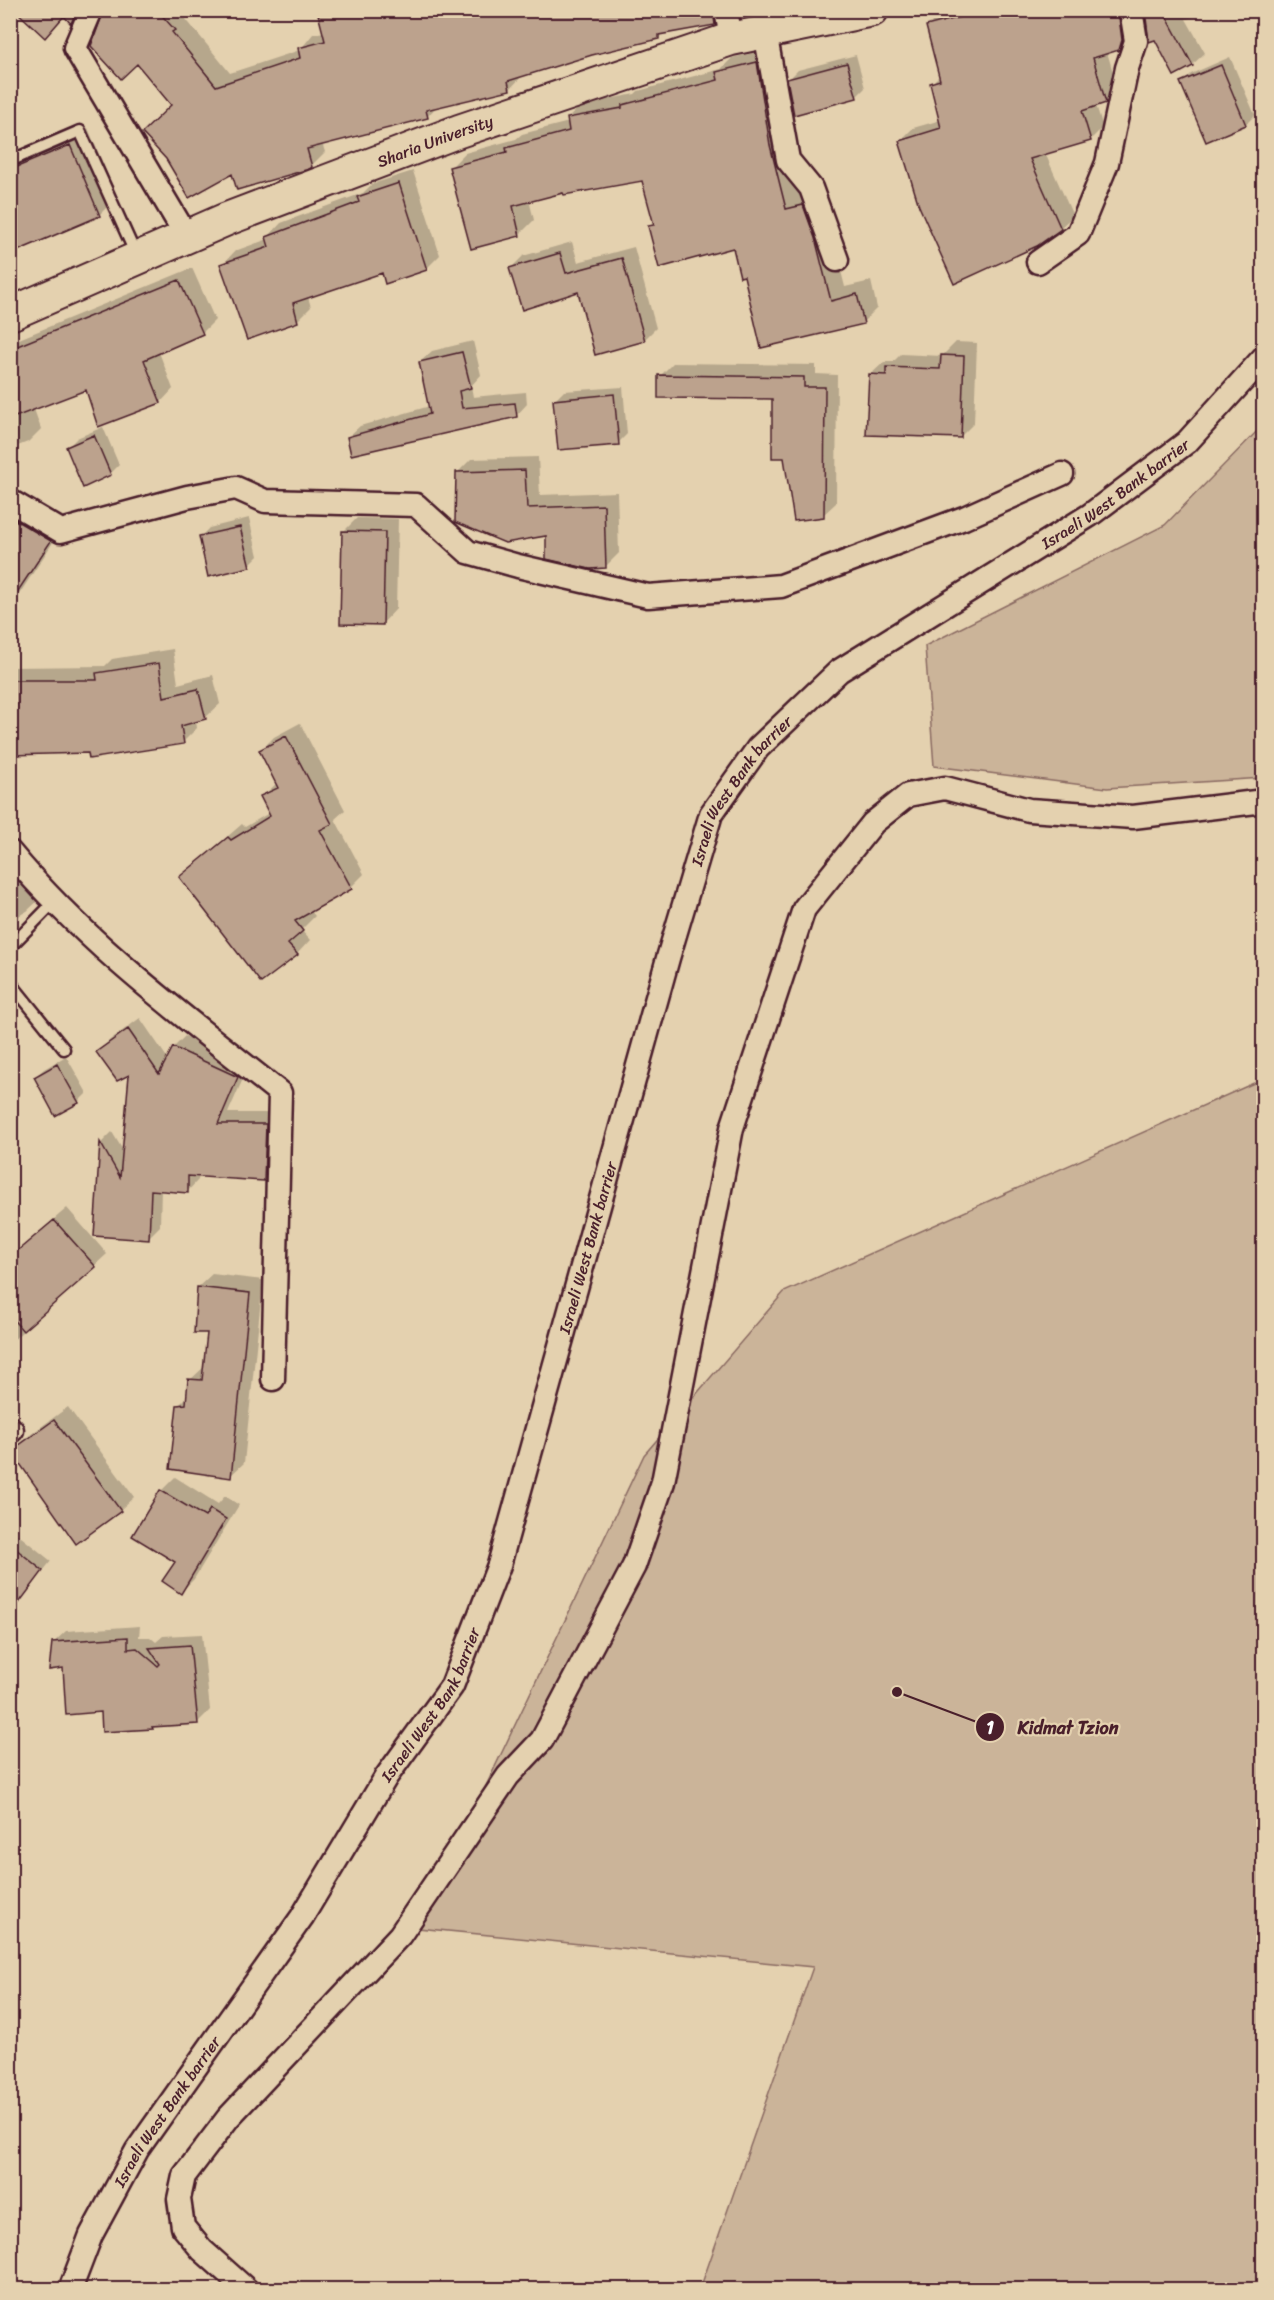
<svg xmlns="http://www.w3.org/2000/svg" width="1274" height="2300" font-family="Sriracha,sans-serif">
<style>
.green{fill:#cbb499;stroke:#8a6a62;stroke-width:1.5}
.shadow{fill:#0003}
.building{fill:#bca28d;stroke:#4a1f2b;stroke-width:1.5}
.lines{fill:none;stroke-linecap:round;stroke-linejoin:round}
.lane-casing{stroke:#4a1f2b;stroke-width:15}
.street-casing{stroke:#4a1f2b;stroke-width:27}
.secondary-casing{stroke:#4a1f2b;stroke-width:36}
.lane{stroke:#e4d1af;stroke-width:10}
.street{stroke:#e4d1af;stroke-width:22}
.secondary{stroke:#e4d1af;stroke-width:32}
.labels{text-anchor:middle;dominant-baseline:central;stroke-width:4.5;stroke-linejoin:round;paint-order:stroke}
.street-label{font-size:16px;fill:#4a1f2b;stroke:#e4d1af}
.leader{fill:none;stroke:#4a1f2b;stroke-width:2}
.callout-dot{fill:#4a1f2b;stroke:#e4d1af;stroke-width:2}
.mark-label{font-size:18px;text-anchor:middle;font-weight:bold;fill:#fff}
.callout-label{font-size:18px;text-anchor:middle;font-weight:bold;fill:#4a1f2b;stroke:#e4d1af;stroke-width:4.5;stroke-linejoin:round;paint-order:stroke}
</style>
<rect width="100%" height="100%" fill="#e4d1af"/>
<filter id="ink" filterUnits="userSpaceOnUse"><feTurbulence type="fractalNoise" baseFrequency=".0167" numOctaves="2"/><feDisplacementMap in="SourceGraphic" scale="12" xChannelSelector="R" yChannelSelector="G"/><feConvolveMatrix kernelMatrix="1 2 1 2 8 2 1 2 1" color-interpolation-filters="sRGB"/></filter>
<g filter="url(#ink)">
<path class="green" d="M1263,425V778L1107,788L934,766L925,646L1165,525Z
M1263,1079V2289H700L813,1967L418,1928L644,1455L784,1292Z"/>
<path class="shadow" d="M17,10H80L71,21L65,15Z
M108,10H183L187,15L185,18L230,73L300,50L313,34L324,32L320,14L324,10H728L714,24L663,33L659,37L591,53L523,75L510,89L438,105L427,117L322,143L325,152L311,166L233,171L173,105Z
M741,10H767L742,17Z
M952,10H1132L1131,36L1118,49L1107,52L1118,89L1105,101L1096,105L1103,127L1090,140L1045,153L1073,216L1060,228L900,141L913,128L941,120L932,83L940,75L928,26L940,14Z
M1145,10H1220L1186,19L1205,53L1192,65L1156,39L1150,40Z
M771,49L784,130L801,195L817,191L829,223L845,287L871,281L877,308L863,322L745,274L734,246L649,227L654,222L643,180L565,191L529,200L534,220L520,234L450,168L465,153L516,139L522,134L569,122L568,118L583,104L635,94L638,91L721,69L732,58Z
M856,55L865,88L856,97L789,79L798,70Z
M1230,57L1255,115L1246,124L1207,140L1182,83L1191,74Z
M88,128L117,197L99,215L10,253V161Z
M413,171L440,255L426,269L383,271L308,297L311,307L297,321L222,265L235,251L268,239V237L281,223L363,193L372,184Z
M572,242L578,262L634,247L656,328L644,340L579,290L511,268L523,256Z
M192,268L215,320L202,333L159,352L173,389L161,402L99,425L87,388L34,409L41,429L28,442L10,449V348L19,339Z
M473,341L481,375L471,386L473,397L526,392L527,404L516,416L348,437L360,426L430,406L420,362L432,351Z
M956,342L977,343L974,423L960,437L870,375L884,362H893L901,354L942,356Z
M673,363L816,365V374L837,375L836,503L823,515L774,398L660,376Z
M623,387L627,434L618,443L555,400L564,391Z
M103,427L119,465L110,474L68,447L77,438Z
M538,457L540,495L617,492L619,553L605,567L547,534L457,473L471,459Z
M10,501L63,527L20,593L10,603Z
M249,518L258,556L249,565L200,537L209,528Z
M357,518L398,519L396,609L383,623L343,532Z
M173,649L178,684L213,675L220,704L205,718L196,720L197,728L183,742L90,752L10,753V667L105,666L112,659Z
M300,723L345,810L335,819L364,874L351,887L310,910L315,916L301,930L310,940L297,954L261,981L181,877L242,824L245,827L269,813L262,797L277,783L261,750L274,737Z
M10,843L42,897L27,911L10,921Z
M10,990L16,1000L10,1005Z
M140,1018L168,1059L174,1047L185,1036L249,1065L228,1113H277L275,1168L264,1180L199,1176L198,1180L187,1192L161,1189L160,1226L148,1238L96,1235L102,1142L112,1132L124,1152L130,1072L98,1052L110,1040Z
M66,1056L87,1093L78,1102L35,1077L44,1069Z
M67,1208L107,1254L10,1343V1257Z
M212,1274L263,1280L244,1463L230,1476L179,1405L188,1396L190,1380L205,1366L209,1332L198,1287Z
M68,1407L134,1497L120,1510L13,1451L26,1438Z
M175,1477L218,1504L225,1496L239,1505L194,1579L181,1592L177,1562L161,1491Z
M10,1528L51,1561L10,1613Z
M140,1626L139,1637H150L156,1642L163,1636L202,1634L210,1710L197,1723L155,1725L152,1728L102,1710L64,1667L53,1643L66,1631Z"/>
<path class="building" d="M15,10H76L71,24L64,16L45,38Z
M104,10H157L175,30L172,32L216,86L300,58L298,48L325,41L318,14L331,10H713L715,25L659,35V39L592,55L508,81L510,90L426,110L428,118L307,149L312,167L309,169L237,190L232,174L189,198L166,159L142,133L171,105L137,64L121,79L91,46Z
M988,10H1118L1122,40L1119,50L1093,58L1106,103L1082,111L1091,141L1030,159L1061,229L1037,246L954,284L919,206L899,141L941,128L930,83L940,80L926,26Z
M1145,10H1163L1193,66L1174,76L1155,40L1149,42Z
M757,62L770,145L786,209L803,205L815,238L831,301L857,294L864,324L761,348L744,276L740,277L733,248L659,268L648,226L654,225L642,181L564,195L563,193L513,206L520,236L471,249L449,167L507,152L506,148L569,131L567,118L622,108V105L718,80L716,72Z
M847,63L857,98L794,115L787,79Z
M1221,65L1246,125L1206,142L1180,82Z
M70,145L100,216L10,254V170Z
M399,183L427,270L385,284L382,273L293,303L298,322L247,340L220,264L269,247L266,237L359,202L357,197Z
M560,253L566,273L622,258L645,341L595,355L578,292L522,310L509,268Z
M179,280L203,334L144,360L161,403L98,427L86,390L10,419V349Z
M462,352L471,388L459,391L462,408L515,403L517,417L351,455L347,437L430,414L419,362Z
M941,355L964,356L961,438L866,435L869,374L886,375V367L940,369Z
M658,375L804,377V387H825L824,517L794,521L784,458H772V399L658,398Z
M614,394L619,445L558,450L553,400Z
M94,435L111,475L83,488L66,447Z
M525,470L527,508L604,505L606,568L590,569L546,559V536L505,543L455,522L456,472Z
M10,517L51,541L10,603Z
M240,527L250,567L208,577L199,536Z
M342,531L385,532L383,625L340,624Z
M159,663L164,697L198,689L206,719L181,726L184,744L89,759L88,753L10,755V680H97L96,673Z
M286,736L332,824L320,830L352,889L295,921L303,931L288,944L298,955L261,983L179,877L228,837L231,840L270,816L260,796L278,788L259,750Z
M128,1029L159,1074L173,1047L238,1077L218,1124H266L264,1181L188,1176V1193L151,1190L149,1240L94,1236L100,1142L120,1177L129,1075L117,1081L96,1052Z
M57,1064L79,1103L55,1116L34,1077Z
M54,1220L96,1267L23,1331L10,1316V1257Z
M197,1287L250,1293L231,1478L170,1469L177,1405L186,1404L188,1379L202,1380L207,1333H194Z
M54,1420L121,1511L76,1544L11,1451Z
M160,1490L205,1517L210,1509L226,1519L181,1594L162,1581L175,1562L132,1536Z
M10,1544L43,1571L10,1615Z
M128,1637V1649L137,1648L158,1666L160,1664L149,1648L190,1645L198,1724L152,1727L153,1729L102,1732L101,1712L66,1715L63,1668L49,1670L52,1642Z"/>
<g class="lines">
<g class="lane-casing">
<path id="lane" d="M10,161L80,131L136,255
M10,947L55,901
M10,982L64,1049"/>
</g>
<g class="street-casing">
<g id="street">
<path d="M91,10L75,48L187,237"/>
<path d="M726,10L731,39"/>
<path d="M765,32L788,160L811,188L837,260"/>
<path d="M1038,262L1078,234L1107,163L1127,68L1136,41L1131,10"/>
<path d="M10,501L61,531L187,497L236,488L265,501L416,505L468,552L518,566L648,596L781,586L964,518L1062,474"/>
<path d="M10,852C87,945 186,1018 280,1093L273,1379"/>
<path d="M10,1428L12,1430"/>
<path id="s1" d="M70,2290L91,2235L137,2150L302,1917L386,1777L452,1686L499,1565L668,958L711,814L758,748L839,671L1090,515L1187,442L1264,357"/>
<path d="M247,2290L202,2250L183,2227L179,2199L184,2176L228,2118L400,1935L508,1776L542,1740L634,1566L663,1482L732,1128L804,909L873,823L908,795L945,788L1029,810L1133,817L1264,801"/>
</g>
</g>
<g class="secondary-casing">
<g id="secondary">
<path id="s2" d="M10,314L227,219L459,131L731,39L872,10"/>
</g>
</g>
<use href="#lane" class="lane"/>
<use href="#street" class="street"/>
<use href="#secondary" class="secondary"/>
</g>
</g>
<g class="labels">
<g class="street-label">
<text stroke="none"><textPath href="#s2" startOffset="459">Sharia University</textPath></text>
<text stroke="none"><textPath href="#s1" startOffset="2148">Israeli West Bank barrier</textPath></text>
<text stroke="none"><textPath href="#s1" startOffset="1662">Israeli West Bank barrier</textPath></text>
<text stroke="none"><textPath href="#s1" startOffset="1176">Israeli West Bank barrier</textPath></text>
<text stroke="none"><textPath href="#s1" startOffset="690">Israeli West Bank barrier</textPath></text>
<text stroke="none"><textPath href="#s1" startOffset="204">Israeli West Bank barrier</textPath></text>
</g>
</g>
<path class="leader" d="M897 1692L990 1727"/>
<g class="callout-dot">
<circle cx="897" cy="1692" r="6"/>
<circle cx="990" cy="1727" r="15"/>
</g>
<g class="mark-label">
<text x="990" y="1734">1</text>
</g>
<g class="callout-label">
<text x="1068" y="1734">Kidmat Tzion</text>
</g>
<rect width="1274" height="2300" fill="none" stroke="#e4d1af" stroke-width="36"/>
<rect x="18" y="18" width="1238" height="2264" fill="none" stroke="#4a1f2b" stroke-width="2" filter="url(#ink)"/>
</svg>
